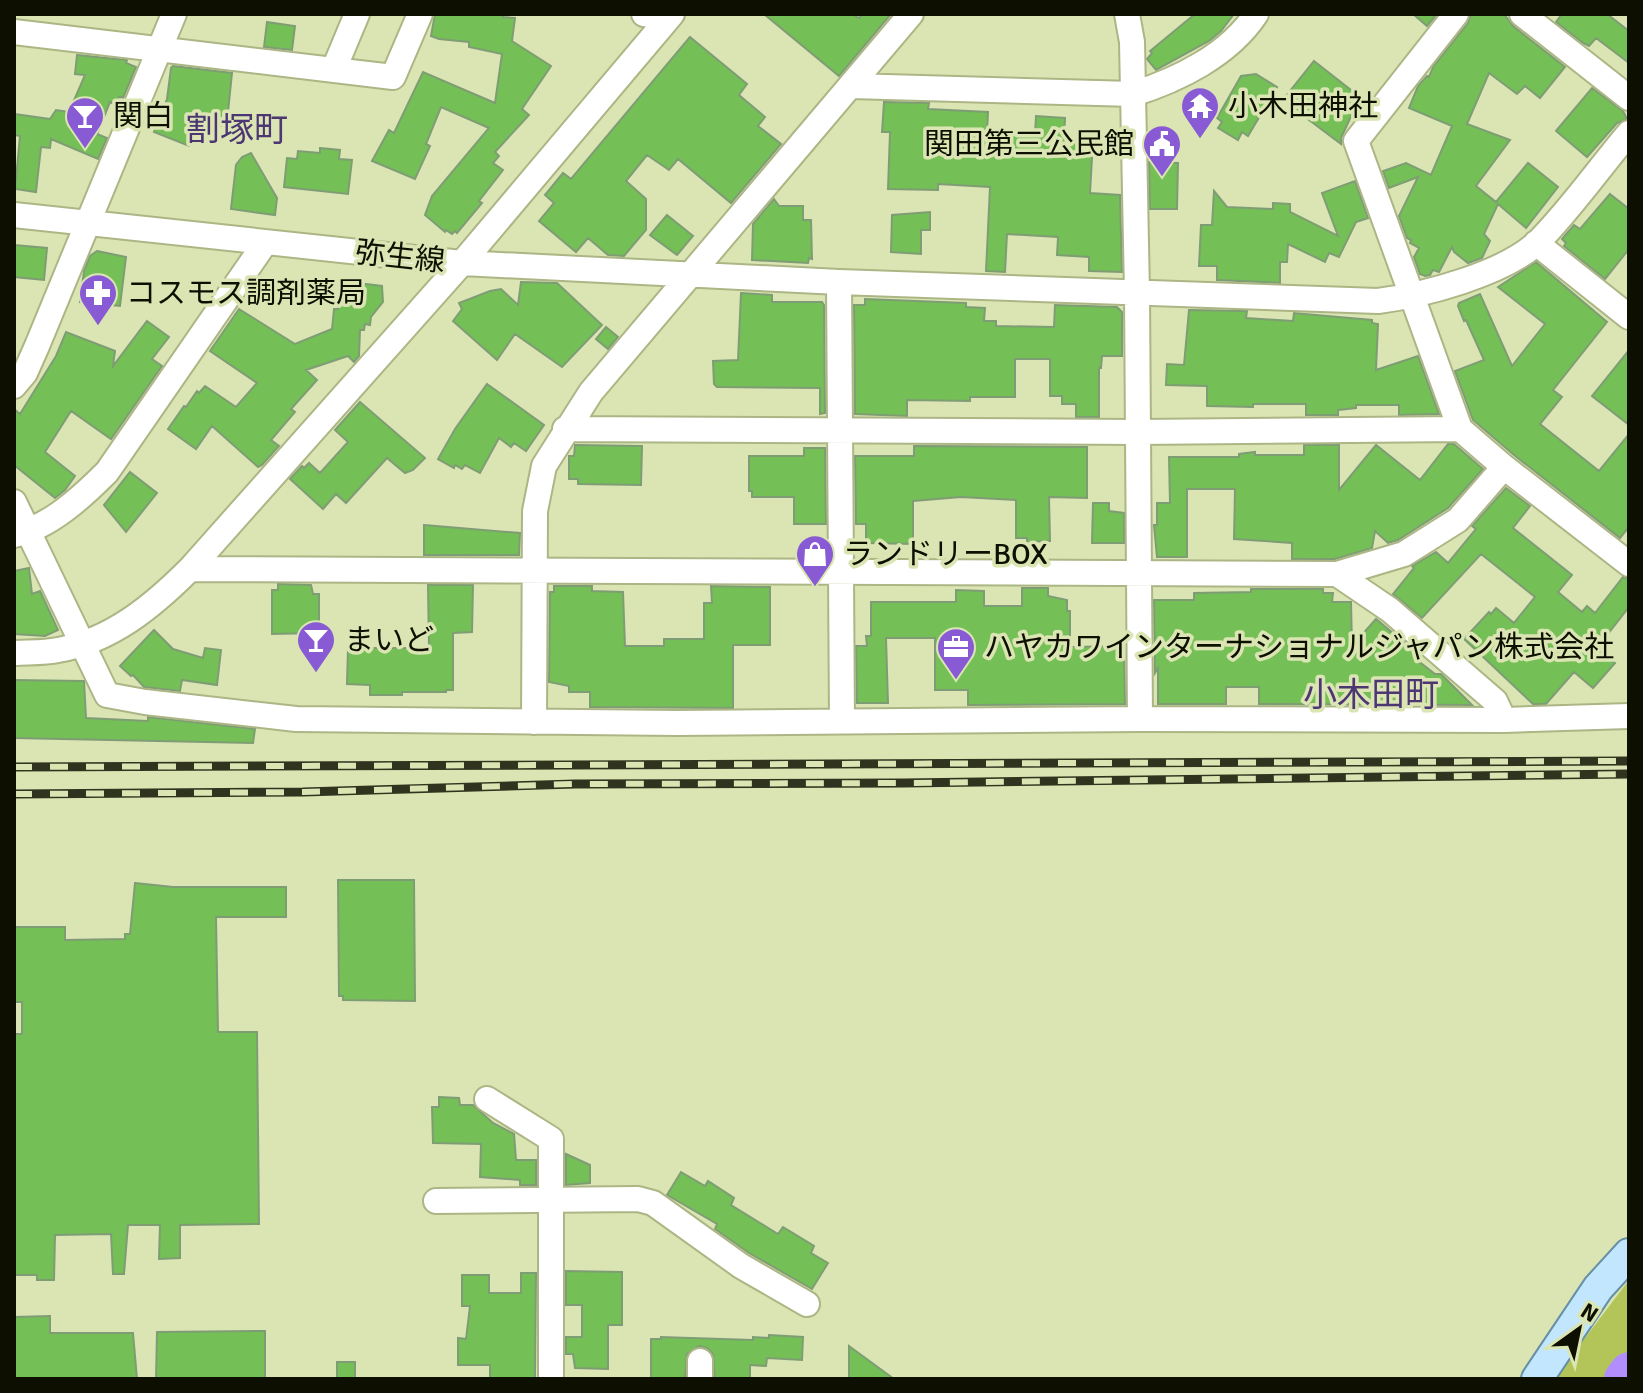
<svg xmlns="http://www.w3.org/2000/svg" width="1643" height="1393" font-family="Signika,'Noto Sans JP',sans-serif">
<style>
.green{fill:#b3c559}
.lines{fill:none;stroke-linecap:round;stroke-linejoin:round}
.river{stroke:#b28dfc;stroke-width:38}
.building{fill:#74bf56;stroke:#7f9d75;stroke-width:2}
.minor-casing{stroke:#acb685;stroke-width:28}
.major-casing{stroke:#6790a5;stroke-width:34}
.minor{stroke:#fff;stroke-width:24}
.major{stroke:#c1e6fe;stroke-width:30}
.rail-casing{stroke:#30341f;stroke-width:9}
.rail{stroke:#dbe5b3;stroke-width:6;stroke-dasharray:18;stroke-linecap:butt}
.labels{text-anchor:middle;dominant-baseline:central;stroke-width:7;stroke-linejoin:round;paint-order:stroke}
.poi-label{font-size:30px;fill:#0d1001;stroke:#dbe5b3;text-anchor:start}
.street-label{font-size:30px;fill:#0d1001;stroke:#dbe5b3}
.quarter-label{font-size:34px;fill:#4c3773;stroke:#dbe5b3}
</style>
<rect width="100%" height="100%" fill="#dbe5b3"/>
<path class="green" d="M1629,1280V1379H1554Z"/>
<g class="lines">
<path class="river" d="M1623,1379L1629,1371"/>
</g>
<path class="building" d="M435,14H503V17L515,18L512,41L551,66L522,109L529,115L495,152L499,156L493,163L503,170L479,201L482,203L457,233L455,231L452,234L446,230L445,232L425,215L432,196L489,128L441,107L426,144L430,146L415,179L372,161L389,130L394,133L423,72L495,103L502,54L469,47V42L439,39L431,36Z
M764,14H852L859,18L863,14H891L839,76Z
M1195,14H1234L1221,31L1209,41L1156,70L1147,59L1152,53L1150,51Z
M1413,14H1437L1427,26Z
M1471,14H1504L1513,26L1565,67L1540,98L1525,86L1517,94L1489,73L1467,124L1510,140L1476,186L1496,202L1528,163L1558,187L1526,228L1498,204L1484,234L1490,241L1482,258L1468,263L1454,252L1452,247L1439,272L1433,270L1430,275L1425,276L1420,274L1414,257L1419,248L1410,243L1411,240L1407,238L1399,216L1418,177L1389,188L1383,171L1406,163L1431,175L1452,126L1409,108L1418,86L1427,76L1429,77L1433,67L1468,23Z
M1562,14H1607L1629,31V63L1596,38L1589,46L1583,43L1556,22Z
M267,22L295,26L292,50L264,47Z
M690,37L747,84L739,95L765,117L758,126L781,144L731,203L678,159L669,170L647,155L626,181L646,199V230L624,256L608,255L588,238L576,252L539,221L554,203L545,195L563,173L571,179Z
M77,55L127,60L126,63L136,67L123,98L119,97L116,105L110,102L97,134L107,138L98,159L51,139L50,148L41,147L36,192L15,189L20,136L14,135V114L50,119L56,110L69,112L85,75L75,74Z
M1314,61L1360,97L1341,138V144L1289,105L1286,96Z
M173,66L232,73L227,122L189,146L154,132L167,99L171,68Z
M1256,74L1277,87L1248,136L1242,132L1238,140L1218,128L1222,122L1217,118L1241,76Z
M1592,88L1623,111L1627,119L1617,123L1587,157L1556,131Z
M884,102L929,103L928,109L988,112L987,133L1035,135L1036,116L1065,118L1064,139L1093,140L1090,193L1120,195L1122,272L1089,271V257L1057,255L1058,237L1007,234L1005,272L986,271L990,187L938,184V190L888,189L890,132H882Z
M320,148L340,150L339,159L352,160L348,194L284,187L287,158L297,159L298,151L320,153Z
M251,153L277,198L275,215L231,209L236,165L242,157Z
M1149,162L1178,163L1177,209H1150Z
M1355,181L1368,218L1356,222L1339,257L1329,253L1325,262L1288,244L1287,262H1280V283L1217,280V266H1199L1201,225H1212L1214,191L1227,207L1273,209V203L1290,204V212L1338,236L1322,193Z
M1610,194L1629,209V249L1605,279L1564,246L1566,243L1562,239L1574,225L1580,229Z
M774,199L779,206H803V220H811L812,259L809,258L808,263L752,260L753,224Z
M930,212V230H921V254L891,252L892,215Z
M667,215L693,236L677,255L650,235Z
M14,245L47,248L44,280L14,277Z
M97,251L126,257L120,306L80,302L84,271L90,256Z
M1536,262L1607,322L1553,390L1562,397L1540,424L1599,471L1629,434V527L1620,538L1514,455L1473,420L1455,371L1484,360L1466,320L1464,321L1458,306L1459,303L1480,294L1512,366L1545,324L1498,287Z
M341,281L382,286L383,302L371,317L370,325L365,324L364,330H360L359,356L354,362L348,356L306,370L317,380L291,409L295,412L271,440L279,446L262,465L258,467L212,426L196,449L168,429L184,406L186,407L197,391L199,393L205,386L236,407L257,383L210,351L239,309L295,344L332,329L334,309H338Z
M521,282L557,283L602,325L562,367L515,334L497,360L453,321L462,309L459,303L490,291L501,289L518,305Z
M741,293L772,295V302H822L824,305L825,413L820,414V388L717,387L714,384L713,361L738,360Z
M865,299L966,303V307L985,308L984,321H996V326L1054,327L1055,305L1117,307L1122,312V356H1102L1101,368H1099V417H1076V404H1062V396H1050V359H1015V397H970V401L907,400V416L855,414L854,305H865Z
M1189,310L1247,311L1246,318L1293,321L1294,313L1372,320V323L1378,324L1376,370L1418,356L1439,414L1399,415V405H1356V408L1338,410V415H1306V404H1253V407L1207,406V386L1166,385L1167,364L1184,365Z
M147,321L169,337L152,359L162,366L111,439L71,411L45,452L75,476L65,490L55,498L14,465V409L20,414L56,356L66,332L115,351L113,366Z
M606,327L618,337L608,349L596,339Z
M1629,350V425L1592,396Z
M487,384L544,425L526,451L514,443L511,447L499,438L480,473L465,465L462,469L455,465L454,468L438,459L455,429Z
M360,402L425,458L413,470L405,473L387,458L346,503L336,494L323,509L290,479L302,466L304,468L309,463L320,473L348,442L335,430Z
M1448,444H1454L1483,469L1448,508L1398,540L1388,543L1375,531L1372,548L1335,559H1292V543L1234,539L1235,489H1187V557H1157L1154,525H1157V503H1170L1169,457H1239V454L1255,452V455H1304V445H1339V490L1376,445L1420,480Z
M575,445L642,446L641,485L578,484V479H569V456H574Z
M914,446L1087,447V498L1049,497L1050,541L1027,542V538H1016V500L961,497L913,501V544L866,543V524H856L855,456H914Z
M804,448H825L826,524H794V497H752V491H749V456H804Z
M130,472L157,493L126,532L104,505Z
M1506,488L1530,506L1513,528L1572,575L1558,592L1582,612L1587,606L1595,613L1623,577L1629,579V607L1597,648L1615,663L1593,688L1574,672L1546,704H1533L1464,639L1489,612L1491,614L1496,608L1514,623L1535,597L1481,554L1422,618L1393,594L1414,568L1412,566L1436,552L1448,563L1476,529L1472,526Z
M1093,503H1109V511L1124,513V543H1092Z
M424,525L520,533L519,555H424Z
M29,568L32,594L40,591L58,630L45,636L14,634V571Z
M278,584L311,585L313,594H319V633L272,634V590H278Z
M428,585H473L472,632L453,633V690H446V692H402V695H370V685L347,684L348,648H429Z
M554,586H592V591L623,592L625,646H664V639H704V603H712L711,586L770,587V645H733V708L590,707V692H569V686L549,682L550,592H554Z
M1022,588H1048V596L1067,600V611H1070V647L1124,646L1125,704L968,705V690H935V638H886L888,703H857L856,646H867L866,636H871V602H956V590L984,591V606H1022Z
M1251,589H1323V593H1333L1332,602H1351L1352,646L1376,619L1420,656L1417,660L1435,674H1441L1472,705L1259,704V687H1226V704H1158V668L1155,673L1154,600H1194V593L1251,592Z
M154,630L173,649L203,658L205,648L221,650L217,685L182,680L180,691L144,687L133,675L131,676L120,666Z
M14,680L84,681L86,718L148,721V717L255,729L253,743L14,738Z
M338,880H414L415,1001L343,1000V996H339Z
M135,883L173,887H286V917H216L218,1032H257L259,1224L180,1225V1258L159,1259L160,1225H128L124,1274H113L111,1234L55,1235L54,1280H37V1275H14V1034H22V1002H15L14,927H65V940L125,939V934H130Z
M439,1097L459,1098L460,1105H473L493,1123L514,1134L516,1160H536V1185H520V1180L480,1177L481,1144L433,1143L432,1107H439Z
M566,1154L590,1165V1183L566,1185Z
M681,1172L705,1186L708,1181L734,1198L731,1205L778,1234L783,1227L814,1246L811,1253L828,1263L812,1289L749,1253L715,1229L717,1224L667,1195Z
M566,1271L622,1272V1325H608V1369L575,1368L573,1354H566V1337H582V1305H566Z
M521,1273H536L535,1379H490V1365H458V1338L466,1339L470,1306H462V1275H489V1293H521Z
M50,1316V1333H133L137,1379H14V1317Z
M265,1331V1379H156L157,1332Z
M769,1335L803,1337L802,1360L767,1358L766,1366L750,1365V1379H715L713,1354L707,1348L699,1346L687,1354L685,1379H651V1339H661V1337L753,1340V1337L769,1338Z
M849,1346L894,1379H849Z
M337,1362H355V1379H337Z"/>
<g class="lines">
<g class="minor-casing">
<path id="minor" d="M644,14L669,17
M1127,14L1132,42L1137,293L1140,719
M1456,14L1356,141L1460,429L1504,467L1629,564
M1522,14L1629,98
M14,32L393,77L420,14
M334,69L357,14
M851,86L1133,94C1178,80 1229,55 1256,14
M14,215L462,263L839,282L1378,301C1424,295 1504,274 1538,242C1570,210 1600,167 1629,133
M1536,243L1629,317
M839,282L842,720
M14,386L25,373L37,346L174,14
M565,429L1138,432L1460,429
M14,502L107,695L145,702L296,719L677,723L1140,719L1504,720L1629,716
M14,535C50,527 82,497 107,472L265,243
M190,569L1337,574L1404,554L1458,520L1504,467
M1337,574L1390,610L1495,701L1504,720
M14,653C28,652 44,653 58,650C111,641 153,606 190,569L462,263L672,14
M534,722L535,511L544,466L591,392L911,14
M487,1099L551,1139V1379
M436,1201L638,1199L653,1203L741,1266L807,1304
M700,1361V1379"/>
</g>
<g class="major-casing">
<path id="major" d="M1537,1379L1598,1288L1629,1254"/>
</g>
<use href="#minor" class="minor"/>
<use href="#major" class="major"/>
<g class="rail-casing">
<path id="rail" d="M14,767L1629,761
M14,794L303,792L575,784L904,783L1629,774"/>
</g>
<use href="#rail" class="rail"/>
</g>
<defs>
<g id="temple-pin" transform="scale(2)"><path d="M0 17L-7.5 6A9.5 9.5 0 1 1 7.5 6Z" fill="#885bd4" stroke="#dbe5b3"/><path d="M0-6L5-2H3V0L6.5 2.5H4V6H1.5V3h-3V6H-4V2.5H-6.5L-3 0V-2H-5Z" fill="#fff"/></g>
<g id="bar-pin" transform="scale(2)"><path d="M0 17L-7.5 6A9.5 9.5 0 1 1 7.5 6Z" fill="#885bd4" stroke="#dbe5b3"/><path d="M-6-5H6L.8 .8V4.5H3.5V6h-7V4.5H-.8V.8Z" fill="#fff"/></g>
<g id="civic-pin" transform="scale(2)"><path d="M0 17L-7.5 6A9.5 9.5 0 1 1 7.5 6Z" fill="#885bd4" stroke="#dbe5b3"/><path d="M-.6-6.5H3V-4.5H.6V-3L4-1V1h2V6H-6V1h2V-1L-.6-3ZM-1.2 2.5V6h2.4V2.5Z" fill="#fff"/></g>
<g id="pharmacy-pin" transform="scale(2)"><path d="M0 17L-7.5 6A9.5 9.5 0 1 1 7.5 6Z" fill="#885bd4" stroke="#dbe5b3"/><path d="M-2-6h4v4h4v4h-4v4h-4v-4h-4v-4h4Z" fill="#fff"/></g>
<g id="shop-pin" transform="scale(2)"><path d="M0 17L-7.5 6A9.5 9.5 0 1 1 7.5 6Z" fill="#885bd4" stroke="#dbe5b3"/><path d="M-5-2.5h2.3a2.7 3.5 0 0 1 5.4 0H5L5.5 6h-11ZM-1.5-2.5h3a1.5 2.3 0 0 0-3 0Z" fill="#fff"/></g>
<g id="office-pin" transform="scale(2)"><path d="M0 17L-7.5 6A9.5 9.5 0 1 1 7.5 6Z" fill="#885bd4" stroke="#dbe5b3"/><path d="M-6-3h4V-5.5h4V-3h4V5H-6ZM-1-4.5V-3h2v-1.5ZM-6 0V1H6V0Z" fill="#fff"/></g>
</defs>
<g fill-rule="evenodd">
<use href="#temple-pin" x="1200" y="106"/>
<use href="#bar-pin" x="85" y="116"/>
<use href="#civic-pin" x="1162" y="144"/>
<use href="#pharmacy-pin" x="98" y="293"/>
<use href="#shop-pin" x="815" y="554"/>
<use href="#bar-pin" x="316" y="640"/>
<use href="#office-pin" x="956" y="647"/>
</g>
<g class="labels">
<g class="poi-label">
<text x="1228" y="106">小木田神社</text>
<text x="113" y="116">関白</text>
<text x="1134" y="144" text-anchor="end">関田第三公民館</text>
<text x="126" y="293">コスモス調剤薬局</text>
<text x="843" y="554">ランドリーBOX</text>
<text x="344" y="640">まいど</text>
<text x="984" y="647">ハヤカワインターナショナルジャパン株式会社</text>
</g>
<g class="street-label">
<text transform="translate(400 257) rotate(6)">弥生線</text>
</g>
<g class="quarter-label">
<text x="237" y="130">割塚町</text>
<text x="1371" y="695">小木田町</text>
</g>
</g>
<rect width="1643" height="1393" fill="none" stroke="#0d1001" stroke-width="32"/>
<g transform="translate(1579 1329) rotate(33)" stroke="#dbe5b3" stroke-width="6" paint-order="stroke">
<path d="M0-6L14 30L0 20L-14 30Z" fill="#0d1001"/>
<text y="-12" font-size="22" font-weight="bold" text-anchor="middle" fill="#0d1001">N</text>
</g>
</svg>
